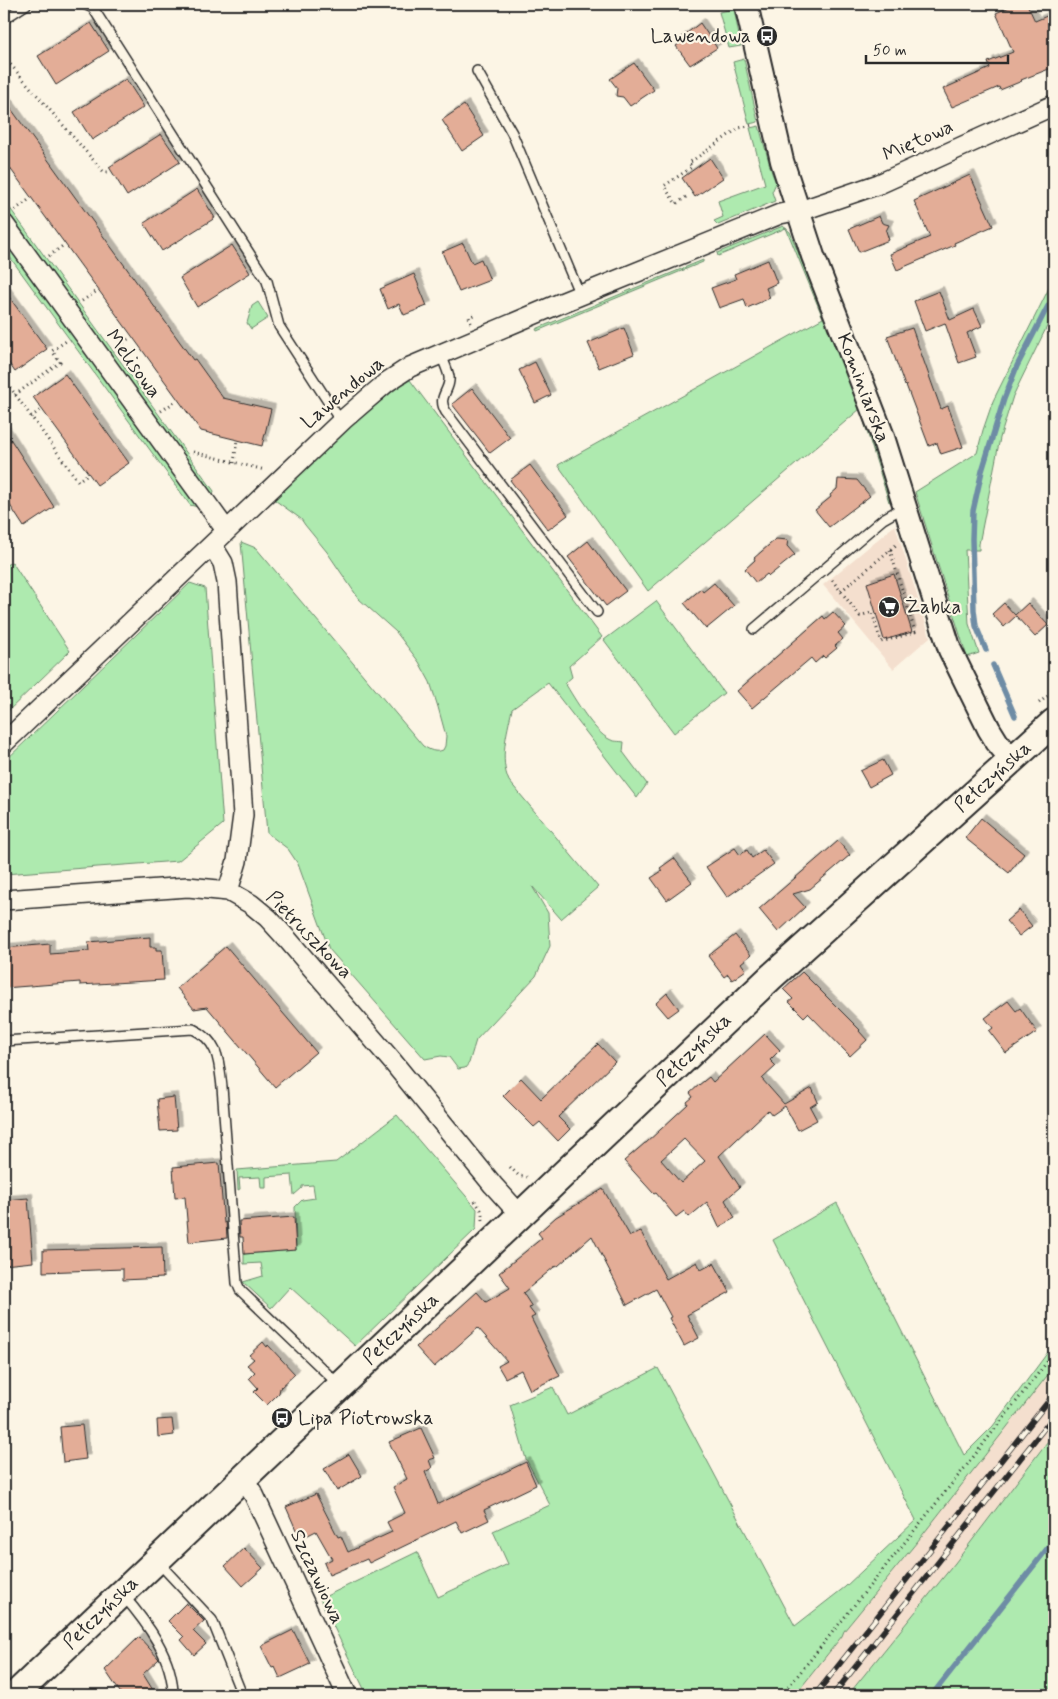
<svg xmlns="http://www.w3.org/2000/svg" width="1058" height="1699" font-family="Mynerve,sans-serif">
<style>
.built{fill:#f4dfce}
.green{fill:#aeeaaf;stroke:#6c8a6d}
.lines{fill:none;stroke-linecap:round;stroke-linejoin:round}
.stream{stroke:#6e8ca5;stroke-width:5.5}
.building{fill:#e3ad97;stroke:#2b2b2b;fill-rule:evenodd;filter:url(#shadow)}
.service-casing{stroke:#2b2b2b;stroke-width:12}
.minor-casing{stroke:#2b2b2b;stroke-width:22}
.tertiary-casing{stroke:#2b2b2b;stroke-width:26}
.secondary-casing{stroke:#2b2b2b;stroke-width:30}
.path{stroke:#2b2b2b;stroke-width:3;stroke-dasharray:1 4;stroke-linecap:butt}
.service{stroke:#fcf5e5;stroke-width:9}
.minor{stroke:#fcf5e5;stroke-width:19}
.tertiary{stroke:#fcf5e5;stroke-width:22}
.secondary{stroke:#fcf5e5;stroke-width:26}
.rail-casing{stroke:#2b2b2b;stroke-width:5.5}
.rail{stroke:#fcf5e5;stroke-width:4;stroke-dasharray:11;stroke-linecap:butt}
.labels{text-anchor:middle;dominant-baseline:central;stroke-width:4.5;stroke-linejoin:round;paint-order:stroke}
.poi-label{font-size:20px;fill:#2b2b2b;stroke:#fcf5e5;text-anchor:start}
.street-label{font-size:20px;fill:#2b2b2b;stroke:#fcf5e5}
</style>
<defs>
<filter id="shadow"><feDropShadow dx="4.5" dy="-4.5" stdDeviation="0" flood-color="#0004"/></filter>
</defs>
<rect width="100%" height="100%" fill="#fcf5e5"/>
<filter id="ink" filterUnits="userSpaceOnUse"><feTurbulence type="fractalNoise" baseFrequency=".02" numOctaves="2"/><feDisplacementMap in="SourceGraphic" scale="10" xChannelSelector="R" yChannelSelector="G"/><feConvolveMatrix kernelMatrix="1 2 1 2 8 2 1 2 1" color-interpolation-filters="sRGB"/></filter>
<g filter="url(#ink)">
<path class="built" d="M895,525L930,637L893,669L823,585Z
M1054,1367V1433L955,1563L848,1695H795L842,1636L844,1631L917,1542Z"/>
<path class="green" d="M734,9L741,46L729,48L719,12Z
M744,59L758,122L749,124L733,62Z
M759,126L772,173L776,183L772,192L775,201L718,225L714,221L723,217L718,201L765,184L750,128Z
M4,200L214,491L212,498L4,209Z
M783,226L790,232L861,408L891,501L889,502L860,409L648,591L558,465L823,318L786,228L718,256L717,253Z
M4,240L198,507L190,505L4,249Z
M703,260V262L537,331L536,329Z
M1054,278V312L1013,396L1000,438L979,544V550H965L969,624L979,653L967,657L915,492L977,453L983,430L993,401Z
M258,302L268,318L251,329L247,323L252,306Z
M410,380L602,637L569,666L572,677L565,683C574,698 594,732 609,739C614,742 619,741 624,742L623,752L647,784L637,798L548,683L512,709C507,733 499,759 509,781L598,887L561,919L532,886L548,913L550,946L536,976L476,1040L469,1063L465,1068L458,1069L449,1057L441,1056L425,1059L329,949L298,864L288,849L267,833L241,542L256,548L423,746C430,750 435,753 443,750L445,746L446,736L438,707L430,682L419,662L396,632L359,599L327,552L305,525L301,519L272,498L338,436L397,388Z
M12,562L70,651L4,715V566Z
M190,583L205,588L223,824L178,861L4,874V762Z
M656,601L724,693L674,733L604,640Z
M397,1115L477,1209L476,1229L355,1346L290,1287L271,1308L243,1282L263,1276L261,1263L244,1264V1254L296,1250L295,1207L302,1200L315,1198L313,1185L302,1186V1188L294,1195L292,1175L266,1177V1188H261L260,1177L239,1178L240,1189L238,1190L237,1170L336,1162Z
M837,1203L964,1455L993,1426L1054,1344V1367L917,1542L844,1631L842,1636L795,1695H367L320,1599L417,1552L438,1597L508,1564L493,1531L550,1505L526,1459L510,1405L553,1387L567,1415L658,1368L795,1626L845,1587L916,1520L773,1240Z
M1054,1433V1695H848L955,1563Z"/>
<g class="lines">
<path class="stream" d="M986,650L976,626L974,610L972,539L973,511L982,471L1004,399L1017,366L1048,306
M993,665L1015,716
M932,1695L1054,1540"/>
</g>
<path class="building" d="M1016,4H1027L1035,21L1054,13V67L1021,80L1022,81L1000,90L999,87L952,107L943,89L990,68L988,62L1013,52L996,13Z
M91,23L109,51L56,85L38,56Z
M700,23L717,48L690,65L676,46L680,43L678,40Z
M634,63L654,90L630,106L623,97L616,96L617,88L610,79Z
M126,79L144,107L92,140L74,112Z
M4,99L193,360L195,359L223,398L271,409L262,446L201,431L4,160Z
M464,105L484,136L462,151L442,120Z
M161,134L180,162L127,196L109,167Z
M710,158L723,178L695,197L682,178Z
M970,175L993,226L954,243L955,245L897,270L890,254L930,237L914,201Z
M197,189L215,218L162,251L144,223Z
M879,216L882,223L889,225L886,231L889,240L859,252L849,229Z
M463,243L472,263L481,259L490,280L459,292L442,252Z
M232,245L250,273L197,307L180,278Z
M768,260L777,283L766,288L770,298L747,308L744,299L719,308L711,288L736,279L734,274Z
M414,274L427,306L404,315L399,304L388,309L380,289Z
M4,290L47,349L15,372L4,356Z
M939,291L950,320L974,309L982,326L967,333L976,357L959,363L945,323L925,331L914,301Z
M624,328L634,354L599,368L588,343Z
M912,328L941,409L948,406L963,447L941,454L937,443L929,446L906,385L905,386L887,336Z
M535,362L551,395L535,403L519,370Z
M65,374L129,463L97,485L33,397Z
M472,388L510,438L490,453L452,404Z
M4,429L54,507L24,527L4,496Z
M530,465L568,515L548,530L510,480Z
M838,479L857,480L870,496L829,527L815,510L831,497L830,495L837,489Z
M776,539L788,540L787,546L795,555L769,576L767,574L756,583L745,569L755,560L754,558Z
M588,541L626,591L606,606L568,557Z
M894,574L912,632L884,640L867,583Z
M714,583L734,606L706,629L684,603L701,589L703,592Z
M1004,603L1015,615L1028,603L1048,625L1035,637L1016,616L1004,627L992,614Z
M833,612L846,626L838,633L843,639L835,646L837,648L825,658L823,656L815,663L811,658L752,708L737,691L823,616L825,619Z
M883,760L891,775L869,787L860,771Z
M981,818L1024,854L1009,873L965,838Z
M838,841L850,855L810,889L793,894L805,907L778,932L759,909Z
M735,848L740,855L747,850L752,858L763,850L774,864L727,897L706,867Z
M674,858L692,882L667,900L651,878L662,871L660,868Z
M1019,910L1032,926L1019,936L1006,921Z
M735,935L751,955L741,963L746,970L732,980L728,974L724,977L708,956Z
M150,937V947H156V950H162L164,980L80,985V982L4,988V948L50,944V954L89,951L88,942Z
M226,946L316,1052L275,1087L207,1007L194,1009L177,988Z
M802,972L860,1030L859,1031L867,1040L850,1056L808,1013L804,1017L789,1002L793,999L783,989Z
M667,993L679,1009L668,1017L656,1003Z
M1008,1001L1016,1011L1020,1008L1037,1032L1006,1053L989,1031L993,1028L985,1018Z
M765,1034L780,1050L770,1060L776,1066L762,1079L784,1104L812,1088L818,1102L810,1107L817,1120L798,1130L785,1106L772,1115L768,1110L719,1156L740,1187L725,1200L735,1218L719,1227L707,1202L689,1217L684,1211L676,1217L656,1193L654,1194L624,1161L645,1143H646L688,1104L687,1102L693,1097L690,1093L699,1085L709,1077L713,1082ZM684,1139L705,1161L681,1183L661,1160Z
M598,1044L615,1062L558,1117L570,1129L558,1141L540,1122L534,1127L503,1096L521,1078L541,1099Z
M174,1097L177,1130L160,1131L157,1099Z
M219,1163L224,1223L226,1222L227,1238L189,1242L185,1197L175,1198L173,1167Z
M603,1189L630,1236L641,1232L666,1279L697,1262L701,1270L714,1263L730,1292L687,1315L699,1338L684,1346L669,1318L671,1317L656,1289L627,1305L592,1236L558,1266L554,1267L523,1293L532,1307L529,1308L535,1316L531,1318L560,1376L530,1390L521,1370L505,1378L498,1366L507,1361L478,1328L434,1367L416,1347L477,1292L486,1302L510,1288L499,1273L542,1238L538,1233L556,1217Z
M28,1198L33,1262L4,1265V1200Z
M294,1217L296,1250L244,1254L243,1237H240L239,1221Z
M162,1247L163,1278L123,1280V1269L43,1272V1250Z
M263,1342L267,1347L268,1345L295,1374L280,1388L279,1393L267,1405L254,1392L258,1388L249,1378L255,1372L247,1365L254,1359L249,1355Z
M172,1419L174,1435L158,1437L157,1420Z
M82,1425L86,1459L63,1462L60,1427Z
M421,1428L435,1458L429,1460L432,1468L425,1472L438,1504L526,1462L536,1485L484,1510L489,1520L462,1533L456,1521L369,1563L367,1559L329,1575L324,1563L332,1559L316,1531L304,1537L302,1531L297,1532L286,1507L316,1494L338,1537L341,1536L348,1552L392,1532L387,1522L405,1513L393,1487L407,1479L389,1442Z
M349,1454L362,1476L337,1491L324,1469Z
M244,1548L263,1568L243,1586L225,1566Z
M186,1603L204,1621L193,1631L206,1644L194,1655L181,1640L184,1637L168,1621Z
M293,1630L310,1664L280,1678L275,1667L272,1668L261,1646Z
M139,1637L159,1659L143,1674L156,1695H122L105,1670Z"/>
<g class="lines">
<g class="service-casing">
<path id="service" d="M84,4L93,8L267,281L279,326L336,414L343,420
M4,19L27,4
M477,71L512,133L580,295
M441,354C443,361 448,370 449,377C451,391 436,396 446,412L597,612
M754,629L883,519L904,507
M4,1041L193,1029C219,1041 219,1062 222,1087L237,1283L240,1290L338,1384
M158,1562L212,1620L242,1695
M123,1595C147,1623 173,1657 173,1695"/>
</g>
<g class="minor-casing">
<path id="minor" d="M4,224L226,530
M212,545L223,563L227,582L243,815L237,861L228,891
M4,743L343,420L387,382L410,367L561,303L780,214L809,208L879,184L1054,105
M4,900L188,887L228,891L251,904L268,918L288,940L392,1061L493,1185L521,1216
M243,1478L254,1495L347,1695"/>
</g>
<g class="tertiary-casing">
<path id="tertiary" d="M746,4L782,161L813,256L882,434L950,650L989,729L997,742L1012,760"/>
</g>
<g class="secondary-casing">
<path id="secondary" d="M15,1695L771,977L1054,722"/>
</g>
<path class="path" d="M4,57L101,169L104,172H108
M686,197L676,204L664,186L692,167L689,163L739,128L753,125
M15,210L30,199
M49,256L64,245
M82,301L97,291
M471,323L469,317L476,314
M115,348L131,337
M4,362L7,360
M4,379L78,481L89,473
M15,395L60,362L52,351L66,341
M161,411L176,401
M31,417L42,409
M193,452L265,470
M234,463L237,440
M4,509L10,505
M832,580L860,616L872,612L881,642L915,632L890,550
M841,591L896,545
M1039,703L1054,691
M510,1167L518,1175L527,1177
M475,1201L481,1210L483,1220
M782,1695L967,1465L1054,1353"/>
<use href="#service" class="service"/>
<use href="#minor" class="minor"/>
<use href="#tertiary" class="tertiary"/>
<use href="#secondary" class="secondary"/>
<g class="rail-casing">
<path id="rail" d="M815,1695L1054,1394
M833,1695L1054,1416"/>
</g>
<use href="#rail" class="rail"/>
</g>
</g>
<defs>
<g id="bus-disc" transform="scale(1.125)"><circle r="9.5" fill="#2b2b2b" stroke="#fcf5e5"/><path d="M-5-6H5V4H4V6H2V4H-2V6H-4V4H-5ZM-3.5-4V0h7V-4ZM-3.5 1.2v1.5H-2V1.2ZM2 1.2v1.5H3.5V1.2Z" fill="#fff"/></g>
<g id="supermarket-disc" transform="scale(1.125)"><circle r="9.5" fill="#2b2b2b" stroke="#fcf5e5"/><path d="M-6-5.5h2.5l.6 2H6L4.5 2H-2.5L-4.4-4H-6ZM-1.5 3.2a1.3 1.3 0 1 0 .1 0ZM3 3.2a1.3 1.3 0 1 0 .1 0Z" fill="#fff"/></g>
</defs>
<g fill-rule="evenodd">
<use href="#bus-disc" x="767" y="36"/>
<use href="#supermarket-disc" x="889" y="607"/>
<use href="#bus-disc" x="282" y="1418"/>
</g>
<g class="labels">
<g class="poi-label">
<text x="751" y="36" text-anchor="end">Lawendowa</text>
<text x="905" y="607">Żabka</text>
<text x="298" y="1418">Lipa Piotrowska</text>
</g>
<g class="street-label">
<text transform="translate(918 141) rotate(-24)">Miętowa</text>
<text transform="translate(133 364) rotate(54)">Melisowa</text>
<text transform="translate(863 388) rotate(69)">Kominiarska</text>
<text transform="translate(343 393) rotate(-40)">Lawendowa</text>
<text transform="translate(993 777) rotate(-42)">Pełczyńska</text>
<text transform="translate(309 935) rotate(46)">Pietruszkowa</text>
<text transform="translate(694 1050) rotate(-44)">Pełczyńska</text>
<text transform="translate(401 1329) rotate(-43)">Pełczyńska</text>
<text transform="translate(317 1577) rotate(65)">Szczawiowa</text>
<text transform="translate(101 1613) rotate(-44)">Pełczyńska</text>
</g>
</g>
<rect width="1058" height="1699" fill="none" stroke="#fcf5e5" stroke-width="20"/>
<rect x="10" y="10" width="1038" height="1679" fill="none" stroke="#2b2b2b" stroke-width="2" filter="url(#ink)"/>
<path d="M866 55v8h142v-8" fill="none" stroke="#2b2b2b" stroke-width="2.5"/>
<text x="873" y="55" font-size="15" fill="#2b2b2b" stroke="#fcf5e5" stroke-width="4" paint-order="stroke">50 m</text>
</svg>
